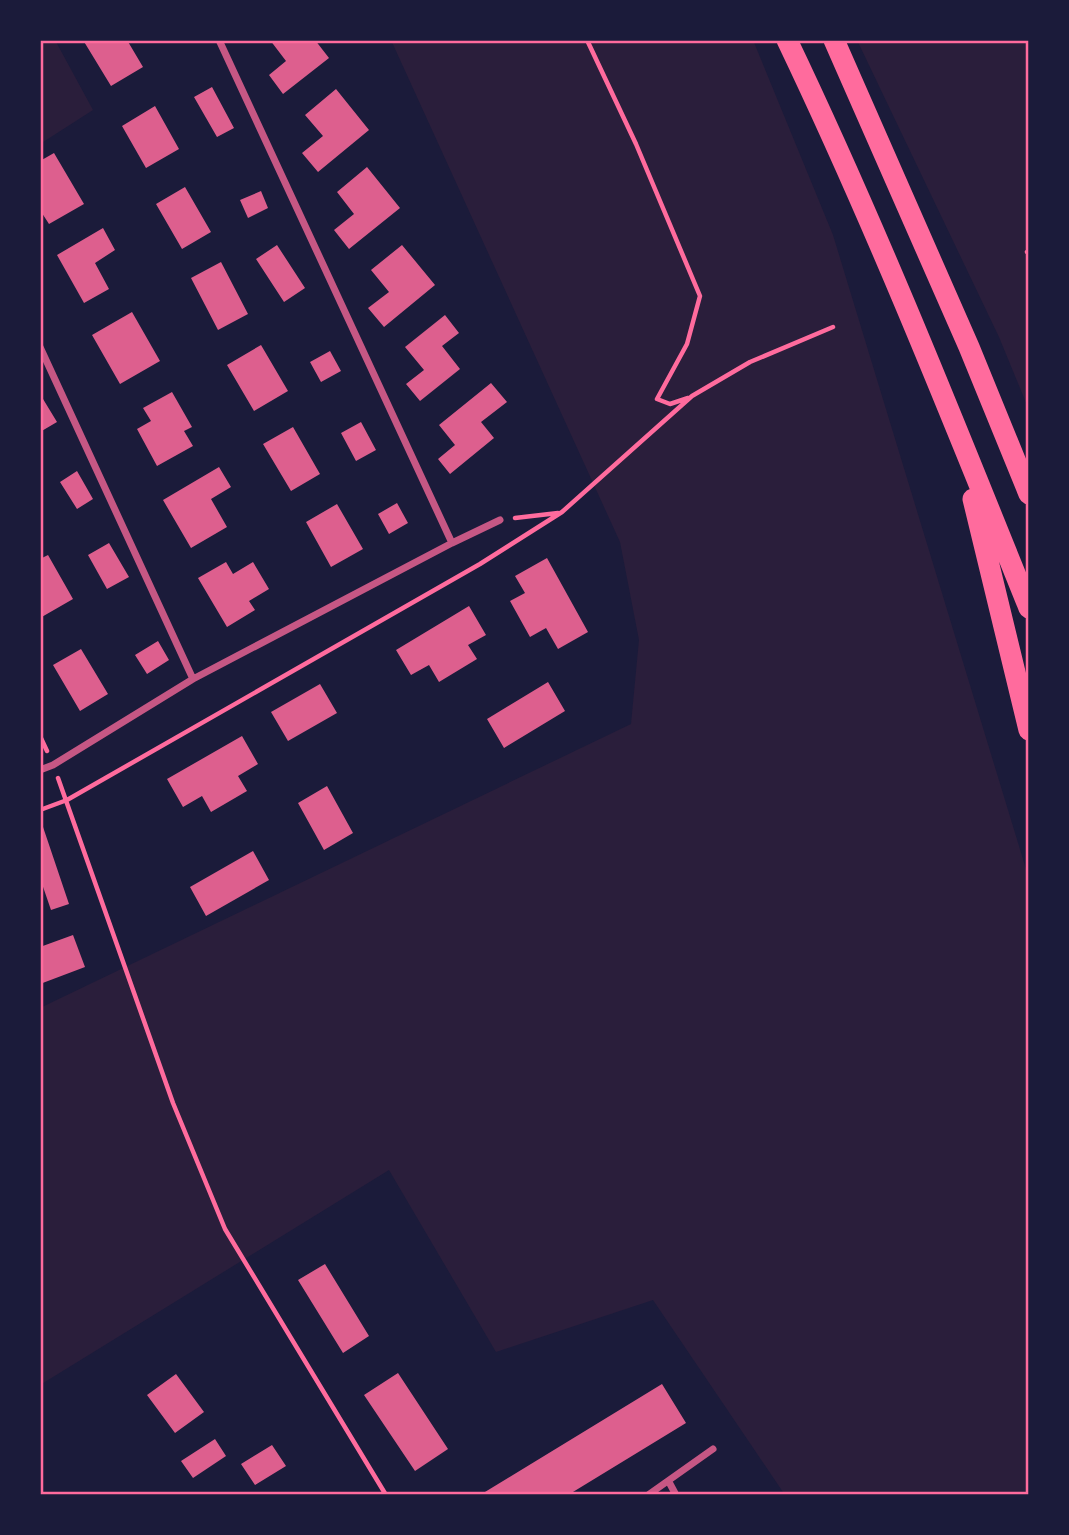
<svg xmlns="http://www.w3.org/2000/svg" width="1069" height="1535" font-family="'Exo 2',sans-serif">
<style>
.green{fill:#2a1e3b}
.building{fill:#dd5f8e}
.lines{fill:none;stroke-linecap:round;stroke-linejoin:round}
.path{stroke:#ff6b9d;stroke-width:4.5}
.minor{stroke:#c65784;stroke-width:7}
.motorway{stroke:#ff6b9d;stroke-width:21}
.neatline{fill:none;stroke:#ff6b9d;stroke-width:2.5}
</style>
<rect width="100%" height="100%" fill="#1b1b3a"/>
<path class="green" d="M40,40H55L93,110L40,144Z
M391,40H753L833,235L1029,879V1495H785L653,1300L496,1352L389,1170L40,1385V1008L631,724L639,640L620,542Z
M857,40H1029V410L999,337Z"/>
<path class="building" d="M83,40H127L143,67L111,86Z
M270,40H315L329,58L283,94L269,75L286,61Z
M212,87L234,128L217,137L194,97Z
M336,89L369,130L318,172L302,153L323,136L305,115Z
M155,106L179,149L146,168L122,126Z
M54,153L84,204L49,224L40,210V161Z
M367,167L400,208L349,249L334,230L354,214L337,192Z
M185,187L211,232L182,249L156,204Z
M261,191L268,208L248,218L240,200Z
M103,228L115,250L95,263L109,289L84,303L57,255Z
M277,245L305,288L284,302L256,259Z
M402,245L435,285L384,327L368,308L389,292L371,270Z
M221,262L248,314L218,330L191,278Z
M132,312L160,361L120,384L92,335Z
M445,315L459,333L442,346L460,369L420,401L406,384L424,370L405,347Z
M261,345L288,391L254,411L227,365Z
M330,351L341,371L321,382L310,362Z
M491,383L507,402L481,422L494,438L450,474L438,459L455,445L439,425Z
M172,392L192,427L184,431L193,446L157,466L137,429L151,421L143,408Z
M40,394L57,422L40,432Z
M361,422L376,450L356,461L341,433Z
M293,427L320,474L291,491L263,444Z
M219,467L231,487L211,499L227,527L191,548L163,500Z
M77,471L93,499L77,509L60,482Z
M397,503L408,523L389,534L378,514Z
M337,504L363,549L331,567L306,522Z
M109,543L129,577L107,589L88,555Z
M48,555L73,599L40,618V559Z
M547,558L588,632L558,649L546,628L530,637L510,601L525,593L515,576Z
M226,562L233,574L253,562L269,589L249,601L255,610L227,627L198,578Z
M469,606L486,635L468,645L477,659L439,682L429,665L411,675L396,650Z
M158,641L169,660L147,674L135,655Z
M81,649L108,694L80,711L53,665Z
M548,682L565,711L504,748L487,719Z
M320,684L337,713L288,741L271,712Z
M242,736L258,764L238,776L247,791L211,812L202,796L183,807L167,779Z
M327,786L353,833L324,850L298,803Z
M41,821L69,904L51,910L40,878Z
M253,851L269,880L206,916L190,887Z
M73,935L85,967L40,984V947Z
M325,1264L369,1336L343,1353L298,1280Z
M398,1373L448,1449L415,1471L364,1395Z
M176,1374L204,1412L175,1433L147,1395Z
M662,1384L686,1423L568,1495H480Z
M215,1439L226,1456L193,1478L181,1461Z
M272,1445L286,1466L255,1485L241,1464Z"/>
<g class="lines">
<path class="path" d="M587,40L636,144L700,296L687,344L657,399L670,404L688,398
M1027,252L1029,251
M515,518L558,513
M40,736L47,751
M58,778L173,1103L225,1229L386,1495
M40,810L67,800L480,564L562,512L692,396L750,362L833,327"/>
<path class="minor" d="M219,40L452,543
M40,347L193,679
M40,770L53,765L193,679L452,543L500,520
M669,1482L676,1495
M648,1495L713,1449"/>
<path class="motorway" d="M787,40C876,226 952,417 1029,608
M834,40L969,347L1029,494
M973,499L1029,730"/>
</g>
<rect width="1069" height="1535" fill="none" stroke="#1b1b3a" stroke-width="84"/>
<rect x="42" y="42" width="985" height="1451" class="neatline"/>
</svg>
